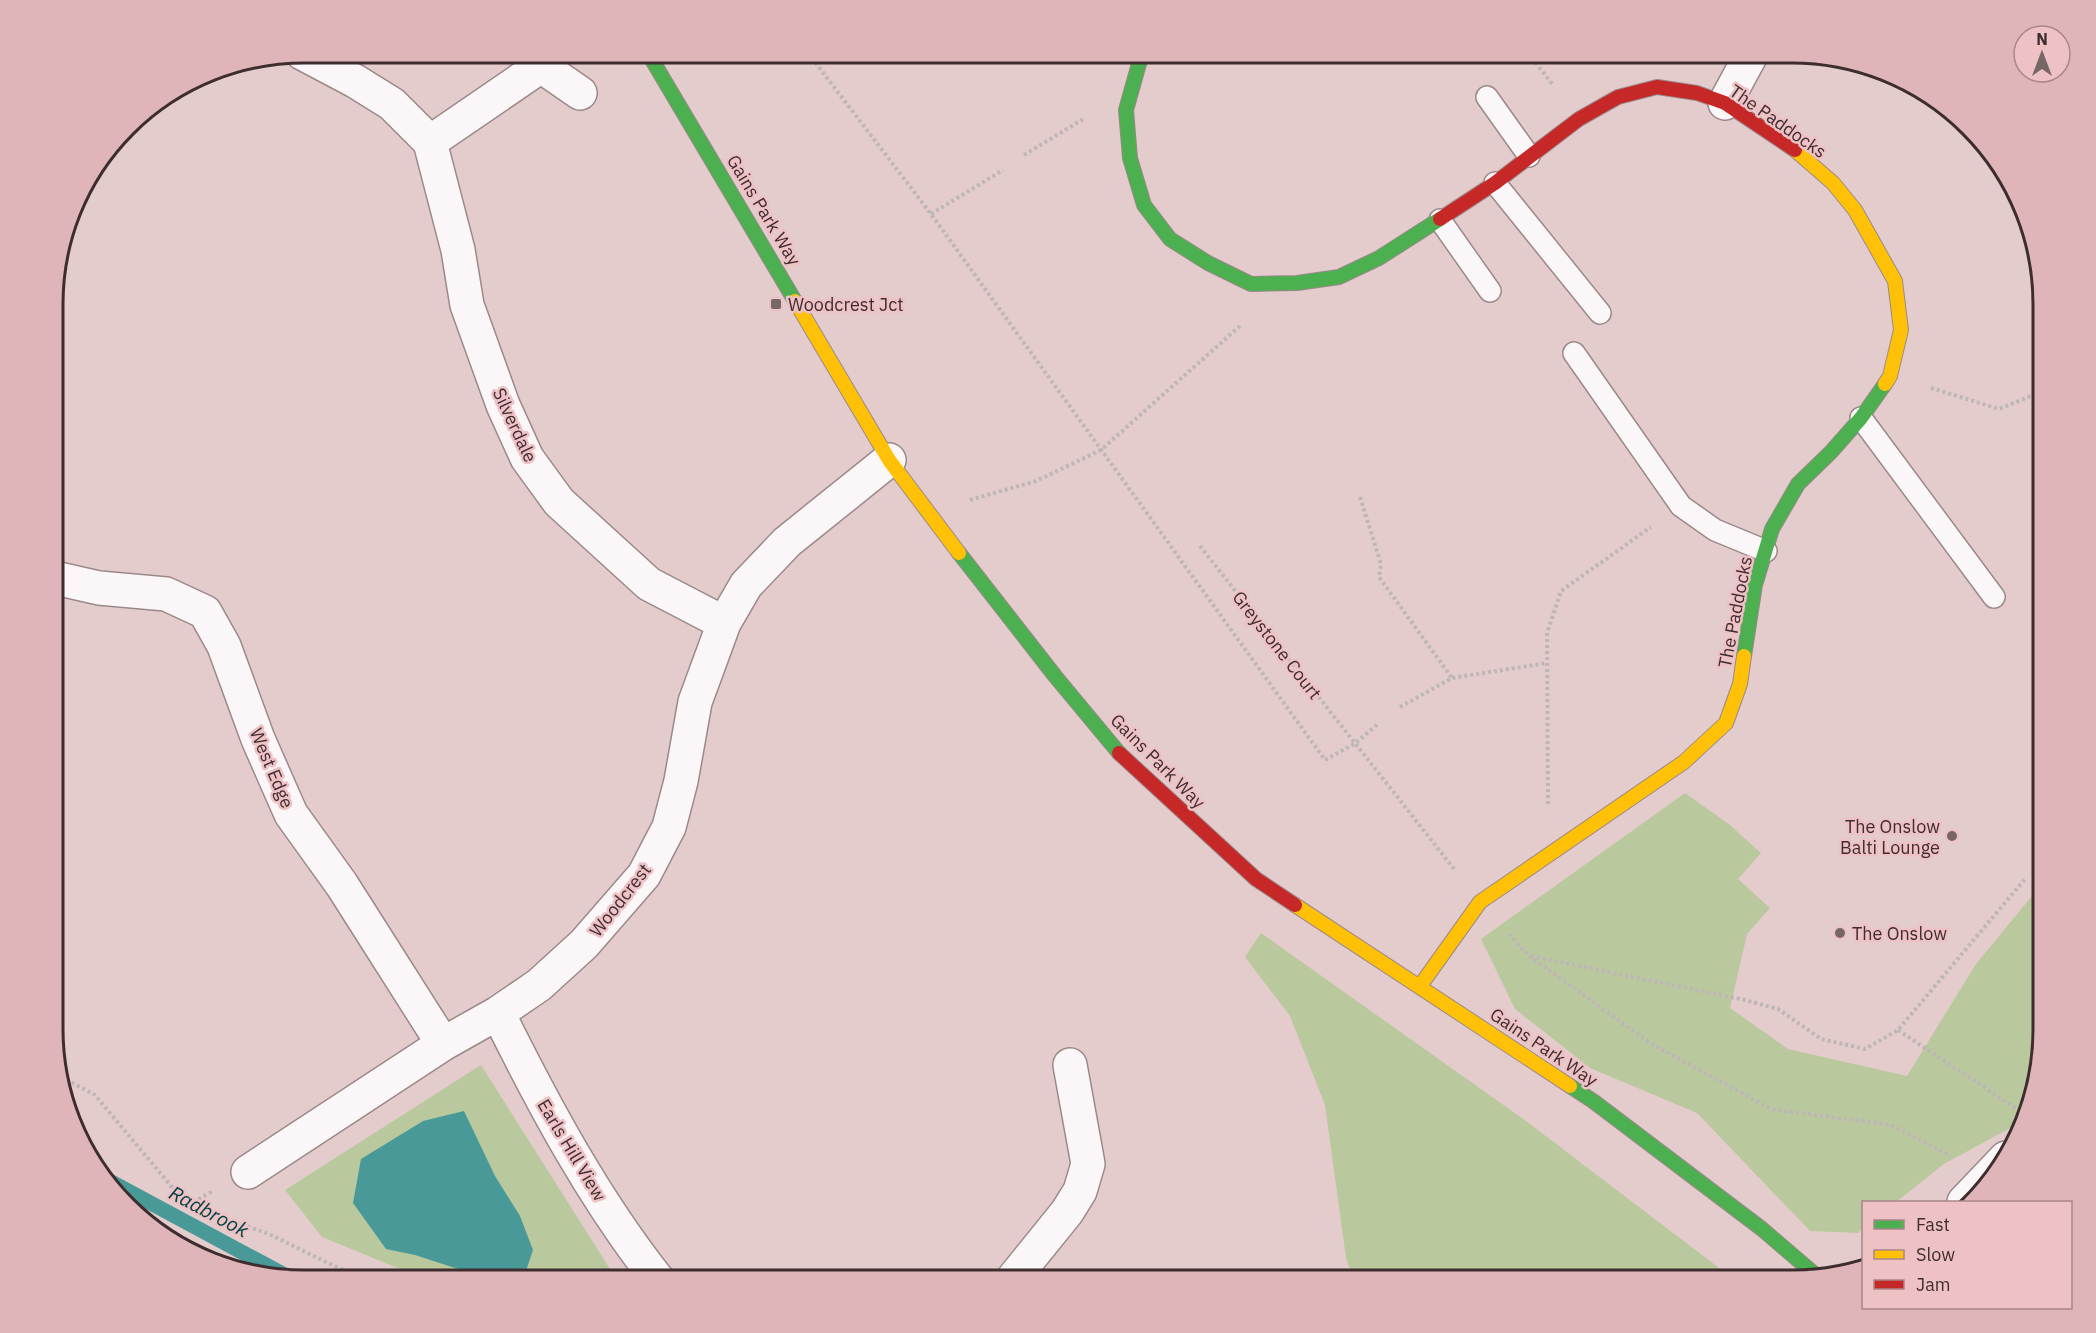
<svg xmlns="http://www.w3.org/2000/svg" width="2096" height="1333" font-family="'IBM Plex Sans',sans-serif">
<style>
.green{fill:#bac89e}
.water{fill:#499998}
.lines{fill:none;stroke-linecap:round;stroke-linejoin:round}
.stream{stroke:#499998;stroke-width:15}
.lane-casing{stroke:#9b898a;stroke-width:24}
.street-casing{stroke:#9b898a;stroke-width:36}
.fast-casing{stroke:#9b898a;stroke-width:16}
.slow-casing{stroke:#9b898a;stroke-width:16}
.jam-casing{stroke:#9b898a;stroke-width:16}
.path{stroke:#beb6b6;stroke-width:4;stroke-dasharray:3 3;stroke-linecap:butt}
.lane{stroke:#fbf7f8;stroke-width:21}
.street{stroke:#fbf7f8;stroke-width:33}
.fast{stroke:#4caf50;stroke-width:14}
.slow{stroke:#ffc107;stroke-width:14}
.jam{stroke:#c62828;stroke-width:14}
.poi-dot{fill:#786566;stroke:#eec1c5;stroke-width:2}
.labels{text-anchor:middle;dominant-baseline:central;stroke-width:5;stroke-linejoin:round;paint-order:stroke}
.street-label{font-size:18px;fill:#3e2d2e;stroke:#eec1c5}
.poi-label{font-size:18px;fill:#3e2d2e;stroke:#eec1c5;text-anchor:start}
.water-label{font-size:20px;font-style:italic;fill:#004241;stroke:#eec1c5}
.rim{fill:none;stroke:#3e2d2e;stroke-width:3}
</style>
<rect width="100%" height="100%" fill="#e4cccd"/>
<path class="green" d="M1685,793L1730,825L1761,853L1738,879L1770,908L1747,934L1730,1008L1788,1049L1907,1076L1976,964L2032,896L2043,900V1045L2032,1101L2023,1121L1944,1164L1896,1202H1864L1863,1228L1858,1233L1810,1231L1697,1113L1590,1068L1515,1009L1481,939Z
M1261,933L1526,1121L1735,1280H1354L1346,1258L1325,1105L1290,1016L1245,957Z
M481,1065L617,1280H427L322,1237L285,1190Z"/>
<path class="water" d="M464,1111L495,1176L520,1216L533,1250L523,1280H492L415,1255L386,1249L353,1203L361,1159L423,1121Z"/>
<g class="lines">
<path class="stream" d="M106,1179L292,1279"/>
<g class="lane-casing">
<path id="lane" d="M1487,97L1529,156
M1495,183L1600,313
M1440,220L1490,291
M1574,353L1681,506L1715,530L1766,551
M1861,418L1994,597"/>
</g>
<g class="street-casing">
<path id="street" d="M302,53L355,81L392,104L430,142L458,250L467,305L503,405L527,458L559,502L649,584L724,623
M537,53L541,66L580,93
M1725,103L1752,53
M430,142L541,66
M55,578L99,588L166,594L205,612L224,646L258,739L291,814L342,885L443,1044
M498,1013C544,1106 594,1199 658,1280
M248,1172L443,1044L498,1013L539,985L584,944L644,875L669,827L681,781L695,702L724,623L746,585L787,542L889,460
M1964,1202L2006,1158
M1012,1280L1067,1212L1080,1191L1088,1164L1070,1065"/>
</g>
<g class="fast-casing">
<path id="fast" d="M648,53L795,301
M1142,53L1126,110L1130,158L1144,205L1170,239L1208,263L1251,284L1297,283L1339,277L1379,258L1440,219
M959,553L1055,676L1119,753
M1744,656L1755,585L1772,529L1798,484L1831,452L1861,418L1885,384
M1570,1086L1593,1101L1762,1229L1818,1277"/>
</g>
<g class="slow-casing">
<path id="slow" d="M1795,150L1833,183L1855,210L1895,281L1901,330L1890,376L1885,384
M795,301L889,460L959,553
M1295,905L1570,1086
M1420,986L1480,902L1684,762L1726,723L1740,684L1744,656"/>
</g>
<g class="jam-casing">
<path id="jam" d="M1440,219L1495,183L1579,119L1618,97L1657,87L1697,93L1725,103L1795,150
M1119,753L1256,879L1295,905"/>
</g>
<path class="path" d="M808,53L931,214L1325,760L1354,744L1378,724
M1528,53L1553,85
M733,58L741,53
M1024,155L1085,118
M931,214L1003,170
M1931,388L1999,409L2043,391
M1360,497L1381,564L1379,577L1452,678
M970,500L1036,481L1101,450L1241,325
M1200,546L1454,869
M1400,707L1452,678L1547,663
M1548,804L1547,633L1561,591L1651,527
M1509,934L1528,955L1650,1043L1771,1109L1891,1125L1951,1156
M1531,956L1745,1000L1778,1009L1821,1039L1865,1049L1898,1030L2025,879
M1898,1030L2027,1116
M61,1077L95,1095L187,1205L269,1234L330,1264L368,1280
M188,1205L213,1191"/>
<use href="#lane" class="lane"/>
<use href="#street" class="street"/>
<use href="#fast" class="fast"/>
<use href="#slow" class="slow"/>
<use href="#jam" class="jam"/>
</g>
<g class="poi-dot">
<rect x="770" y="298" width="12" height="12" rx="3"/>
<circle cx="1952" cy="836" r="6"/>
<circle cx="1840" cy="933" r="6"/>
</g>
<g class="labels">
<g class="street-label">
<text transform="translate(1778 121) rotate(35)">The Paddocks</text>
<text transform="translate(764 210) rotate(59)">Gains Park Way</text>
<text transform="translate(515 425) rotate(65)">Silverdale</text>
<text transform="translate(1735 612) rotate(-79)">The Paddocks</text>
<text transform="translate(1277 645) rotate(52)">Greystone Court</text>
<text transform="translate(1158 761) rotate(45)">Gains Park Way</text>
<text transform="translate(272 768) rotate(67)">West Edge</text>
<text transform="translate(620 900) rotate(-52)">Woodcrest</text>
<text transform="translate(1544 1047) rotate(34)">Gains Park Way</text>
<text transform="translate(572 1150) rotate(59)">Earls Hill View</text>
</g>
<g class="poi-label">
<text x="788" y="304">Woodcrest Jct</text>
<text x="1940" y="826" text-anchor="end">The Onslow<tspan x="1940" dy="21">Balti Lounge</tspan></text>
<text x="1852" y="933">The Onslow</text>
</g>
<g class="water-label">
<text transform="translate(209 1211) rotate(28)">Radbrook</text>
</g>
</g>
<path d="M0 0H2096V1333H0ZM304 63H1792A241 241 0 0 1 2033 304V1029A241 241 0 0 1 1792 1270H304A241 241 0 0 1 63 1029V304A241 241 0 0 1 304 63Z" fill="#e0b5b9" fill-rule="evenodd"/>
<path class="rim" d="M304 63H1792A241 241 0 0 1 2033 304V1029A241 241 0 0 1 1792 1270H304A241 241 0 0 1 63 1029V304A241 241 0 0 1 304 63Z"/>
<rect x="1862" y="1201" width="210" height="108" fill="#eec1c5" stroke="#a88689" stroke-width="1.5"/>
<rect x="1874" y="1220" width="30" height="9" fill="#4caf50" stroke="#a88689" stroke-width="1.5"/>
<text x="1916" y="1231" font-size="18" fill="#3e2d2e">Fast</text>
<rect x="1874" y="1250" width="30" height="9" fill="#ffc107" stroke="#a88689" stroke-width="1.5"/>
<text x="1916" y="1261" font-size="18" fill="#3e2d2e">Slow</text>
<rect x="1874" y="1280" width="30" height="9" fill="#c62828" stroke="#a88689" stroke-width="1.5"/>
<text x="1916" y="1291" font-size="18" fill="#3e2d2e">Jam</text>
<g transform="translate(2042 54)"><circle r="28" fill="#eec1c5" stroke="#a88689" stroke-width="1.5"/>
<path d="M0-4.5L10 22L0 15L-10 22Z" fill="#786566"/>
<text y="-9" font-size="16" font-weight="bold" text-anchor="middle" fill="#3e2d2e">N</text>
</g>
</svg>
